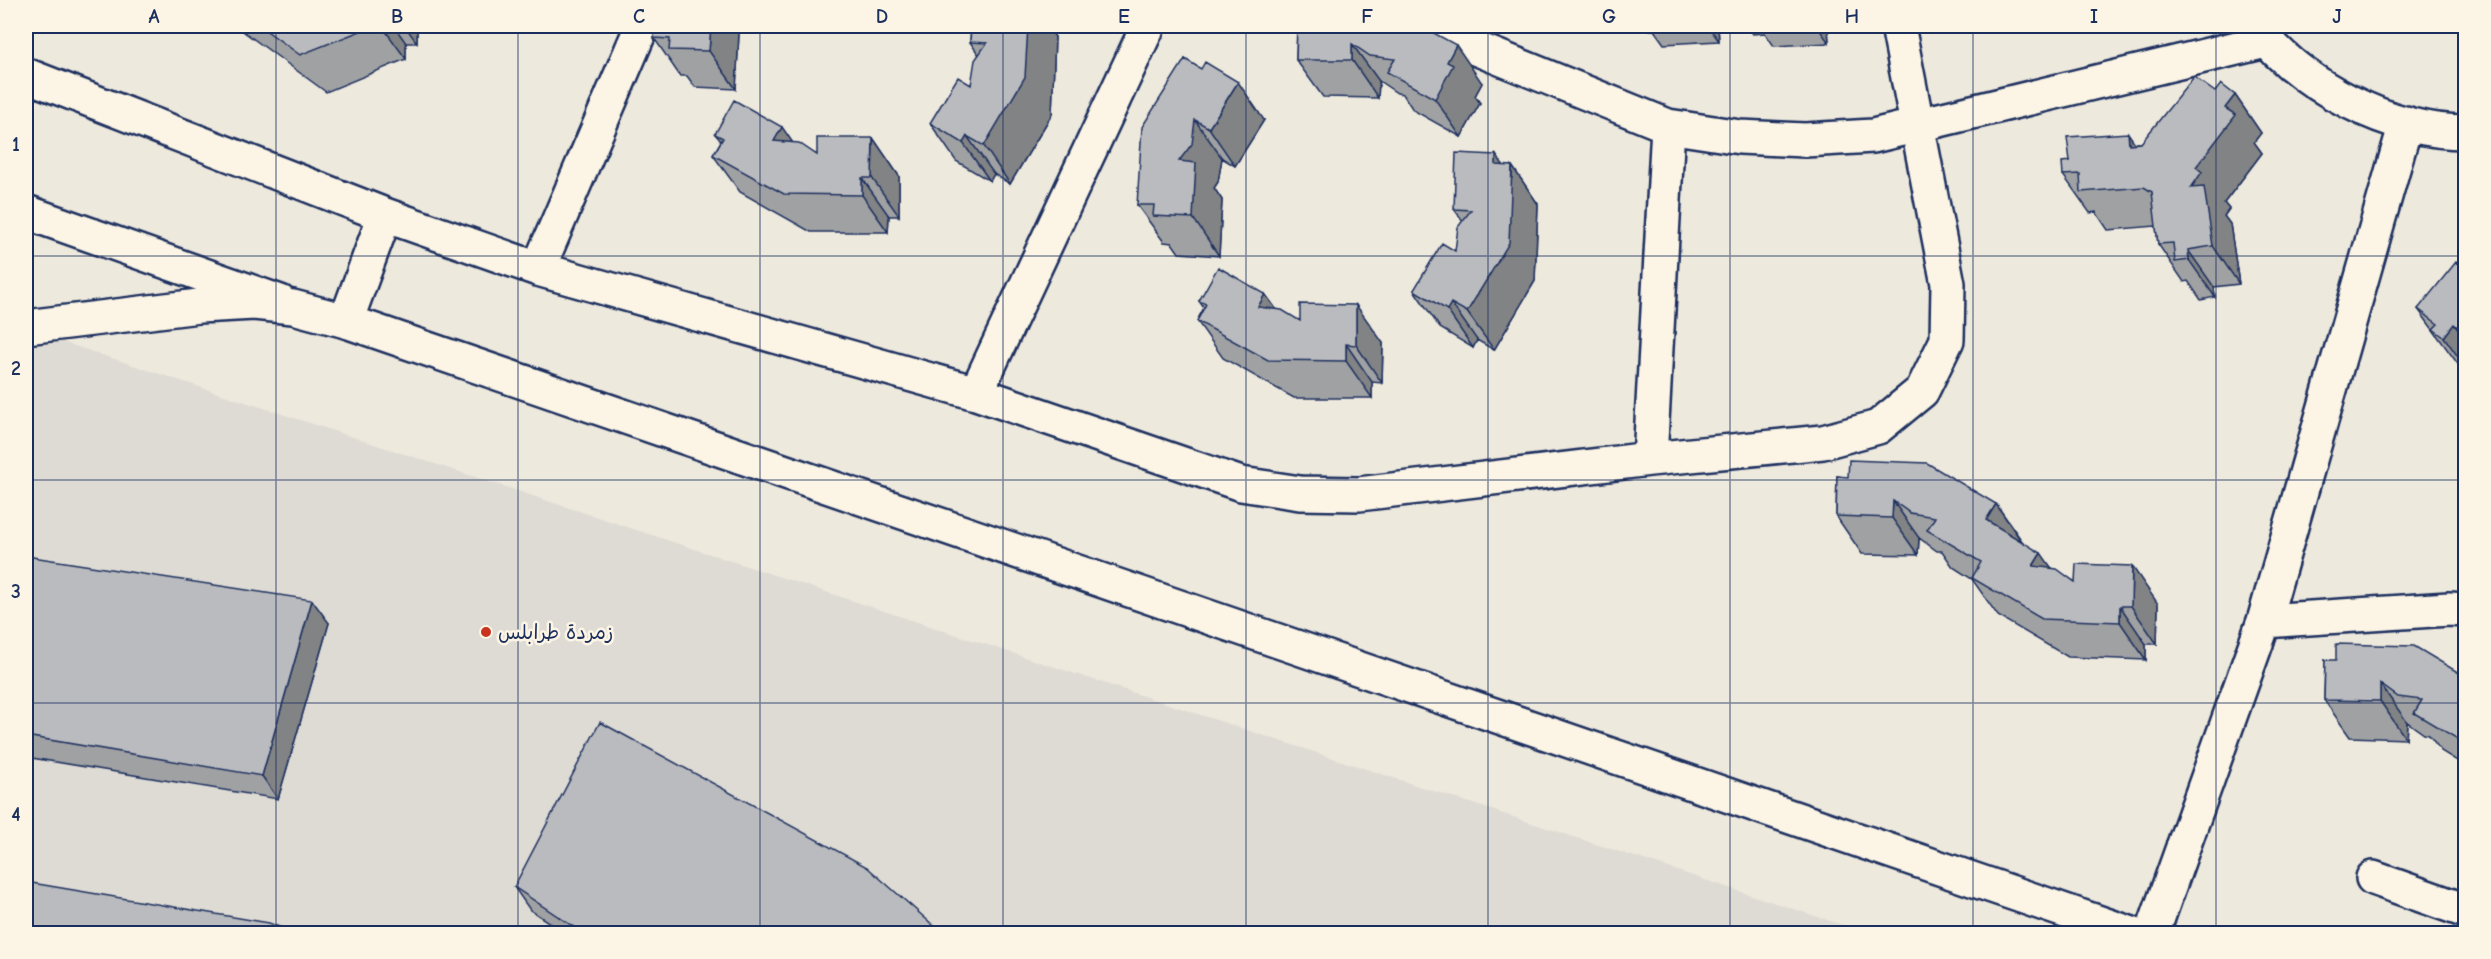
<svg xmlns="http://www.w3.org/2000/svg" width="2491" height="959" font-family="'Comic Neue','Playpen Sans Arabic',sans-serif">
<style>
.built{fill:#dedbd4}
.lines{fill:none;stroke-linecap:round;stroke-linejoin:round}
.minor-casing{stroke:#1b2f5e;stroke-width:38}
.major-casing{stroke:#1b2f5e;stroke-width:38}
.minor{stroke:#fcf5e5;stroke-width:33}
.major{stroke:#fcf5e5;stroke-width:33}
.wall{fill:#a0a1a3;stroke:#1b2f5e;stroke-width:1.5}
.shaded-wall{fill:#828385;stroke:#1b2f5e;stroke-width:1.5}
.building{fill:#babbbe;stroke:#1b2f5e;stroke-width:1.5}
.grid{fill:none;stroke:#1b2f5e;stroke-width:1.5;stroke-opacity:0.55}
.poi-dot{fill:#c8321e;stroke:#fcf5e5;stroke-width:2}
.labels{text-anchor:middle;dominant-baseline:central;stroke-width:5;stroke-linejoin:round;paint-order:stroke}
.poi-label{font-size:20px;fill:#1b2f5e;stroke:#fcf5e5;text-anchor:start}
.neatline{fill:none;stroke:#1b2f5e;stroke-width:2}
.grid-label{font-size:20px;text-anchor:middle;font-weight:bold;fill:#1b2f5e}
</style>
<rect width="100%" height="100%" fill="#eee9dd"/>
<filter id="ink" filterUnits="userSpaceOnUse"><feTurbulence type="fractalNoise" baseFrequency=".0167" numOctaves="2"/><feDisplacementMap in="SourceGraphic" scale="12" xChannelSelector="R" yChannelSelector="G"/><feConvolveMatrix kernelMatrix="1 2 1 2 8 2 1 2 1" color-interpolation-filters="sRGB"/></filter>
<g filter="url(#ink)">
<path class="built" d="M26,330L1867,933L26,934Z"/>
<g class="lines">
<g class="minor-casing">
<path id="minor" d="M1421,26L1668,126L1740,137L1805,140L1873,136L2266,41
M2255,26C2300,86 2390,132 2466,132
M26,75L385,215L538,269L976,393L1241,484L1300,493L1359,494L1650,459L1823,442L1878,427L1922,391L1947,340L1948,284L1898,26
M26,212L280,302
M538,269L642,26
M346,321L385,215
M976,393L1148,26
M1650,459L1668,126
M2264,621L2449,609L2466,610
M2373,878L2466,911
M2152,934L2264,621L2406,123"/>
</g>
<g class="major-casing">
<path id="major" d="M26,327L199,306L254,303L293,307L346,321L2132,934"/>
</g>
<use href="#minor" class="minor"/>
<use href="#major" class="major"/>
</g>
<path class="wall" d="M236,26H417V43H406V59L326,92Z
M971,26H1047L1055,37L1052,114L1010,184L994,174L990,181L956,161L930,123L971,85L979,55L970,42Z
M1297,26L1482,83L1475,96L1480,103L1461,137L1413,110L1403,94L1397,93L1379,81L1378,98L1323,97L1296,60Z
M1646,26H1738L1718,27L1719,41L1664,44L1654,30H1650Z
M1747,26H1841V27L1828,28L1829,43L1774,46L1765,33L1753,34Z
M739,33L736,89L695,87L687,76H680L654,38Z
M1185,59L1264,120L1235,166L1222,158L1218,182L1214,188L1222,200L1219,256L1179,253L1172,243L1164,242L1137,205Z
M2215,92L2235,95L2261,133L2254,142L2262,153L2224,203L2229,209L2224,216L2230,224L2239,284L2214,287L2215,297L2201,300L2188,281L2184,282L2158,244L2156,226L2108,230L2096,212L2090,213L2063,175L2070,161L2135,143H2141Z
M715,134L793,143L817,155L873,138L899,176V216H889L888,232H811L740,192L713,155L721,141Z
M1504,166H1512L1538,204L1535,281L1494,350L1477,340L1473,348L1440,328L1414,290L1455,251L1463,221L1454,209Z
M2466,268V371L2460,367L2418,309Z
M1265,294L1276,309L1300,321L1383,343L1382,383L1372,382V398H1294L1223,358L1197,321L1204,308L1199,301Z
M1837,476L1996,504L2022,541L2052,568L2075,582L2158,604L2157,644H2146V660L2068,657L1998,616L1972,579L1953,567L1942,551H1937L1919,538L1918,555L1862,554L1836,516Z
M26,556L329,623L278,799L26,757Z
M2325,660L2466,677V771L2459,762L2441,751L2429,735L2424,734L2407,722L2406,739L2350,737L2324,700Z
M514,887L942,933H565L530,910Z"/>
<path class="shaded-wall" d="M382,26H394L406,43V59Z
M405,26H417V43Z
M711,26H733L739,33L736,89L709,51Z
M1028,26H1047L1055,37L1052,114L1010,184L984,146Z
M1708,26H1717L1718,27L1719,41Z
M1817,26H1826L1828,28L1829,43Z
M1352,44L1379,81L1378,98L1352,60Z
M1456,45L1482,83L1475,96L1480,103L1461,137L1435,99L1447,62Z
M1238,82L1264,120L1235,166L1209,128Z
M2235,95L2261,133L2254,142L2262,153L2224,203L2229,209L2224,216L2230,224L2239,284L2213,246L2191,188L2196,167L2225,108Z
M1195,120L1222,158L1218,182L1214,188L1222,200L1219,256L1193,218L1179,161Z
M782,127L808,165L774,141Z
M2128,133L2154,171L2129,144Z
M967,136L994,174L990,181L963,143Z
M873,138L899,176V216L872,178Z
M1496,155L1512,177V166L1538,204L1535,281L1494,350L1467,312L1496,165Z
M862,178L889,216L888,232L862,195Z
M2188,250L2214,287L2215,297L2189,260Z
M1265,294L1292,331L1258,307Z
M1451,303L1477,340L1473,348L1447,310Z
M1356,305L1383,343L1382,383L1356,345Z
M2454,324L2466,341V368L2444,337Z
M1346,344L1372,382V398L1346,361Z
M1893,501L1919,538L1918,555L1892,518Z
M1996,504L2022,542L1986,520Z
M2041,553L2067,590L2033,566Z
M2132,566L2158,604L2157,644L2131,606Z
M312,600L329,623L278,799L262,776Z
M2120,606L2146,644V660L2120,622Z
M2380,684L2407,722L2406,739L2380,701Z"/>
<path class="building" d="M260,26H373L300,55Z
M654,26H711L709,51L669,50L670,39L654,38Z
M971,26H1028L1025,77L984,146L967,136L963,143L930,123L958,77L971,85L975,60L987,43L970,42Z
M1297,26H1421L1456,45L1447,62L1453,65L1435,99L1387,72L1395,59L1370,56L1352,44V60H1296Z
M1185,59L1201,69L1205,62L1238,82L1209,128L1195,120L1192,144L1179,161L1196,163L1193,218L1153,216L1154,205H1137L1142,127Z
M2194,77L2215,92L2221,84L2235,95L2225,108L2236,115L2196,167L2202,172L2191,188L2204,187L2213,246L2188,250L2189,260L2175,262L2173,243L2158,244L2152,192L2144,187L2081,192L2080,174L2063,175L2062,162L2070,161L2067,137L2128,133L2129,144L2141,143Z
M734,100L782,127L774,141L799,143L817,155V138H873L872,178H862V195L784,194L713,155L723,138L715,134Z
M1456,153L1496,155V165L1512,166L1509,243L1467,312L1451,303L1447,310L1414,290L1442,243L1455,251L1458,227L1471,210L1454,209Z
M2466,174V205L2460,175Z
M2456,262L2466,268V334L2454,324L2444,337L2433,329L2438,324L2418,309Z
M1218,267L1265,294L1258,307L1282,310L1300,321V304L1356,305V345L1346,344V361L1268,360L1197,321L1206,304L1199,301Z
M1849,460L1927,463L1996,504L1986,520L2041,553L2033,566L2057,569L2075,582L2076,564L2132,566L2131,606H2120V622L2042,619L1972,578L1981,562L1927,530L1935,517L1910,513L1893,501L1892,518L1836,516L1837,476L1848,477Z
M26,556L312,600L262,776L26,736Z
M2336,644L2414,646L2466,677V744L2414,713L2422,700L2398,697L2380,684V701L2324,700L2325,660H2336Z
M600,722L867,867L942,933H583L514,887Z
M2466,752V766L2459,762Z
M26,882L269,923L295,933H26Z"/>
</g>
<path class="grid" d="M276,26V934M518,26V934M760,26V934M1003,26V934M1246,26V934M1488,26V934M1730,26V934M1973,26V934M2216,26V934M26,256H2466M26,480H2466M26,703H2466"/>
<circle class="poi-dot" cx="486" cy="632" r="6"/>
<g class="labels">
<g class="poi-label">
<text x="498" y="632">زمردة طرابلس</text>
</g>
</g>
<rect width="2491" height="959" fill="none" stroke="#fcf5e5" stroke-width="66"/>
<rect x="33" y="33" width="2425" height="893" class="neatline"/>
<g class="grid-label">
<text x="154" y="23">A</text>
<text x="397" y="23">B</text>
<text x="639" y="23">C</text>
<text x="882" y="23">D</text>
<text x="1124" y="23">E</text>
<text x="1367" y="23">F</text>
<text x="1609" y="23">G</text>
<text x="1852" y="23">H</text>
<text x="2094" y="23">I</text>
<text x="2337" y="23">J</text>
<text x="16" y="151">1</text>
<text x="16" y="375">2</text>
<text x="16" y="598">3</text>
<text x="16" y="821">4</text>
</g>
</svg>
